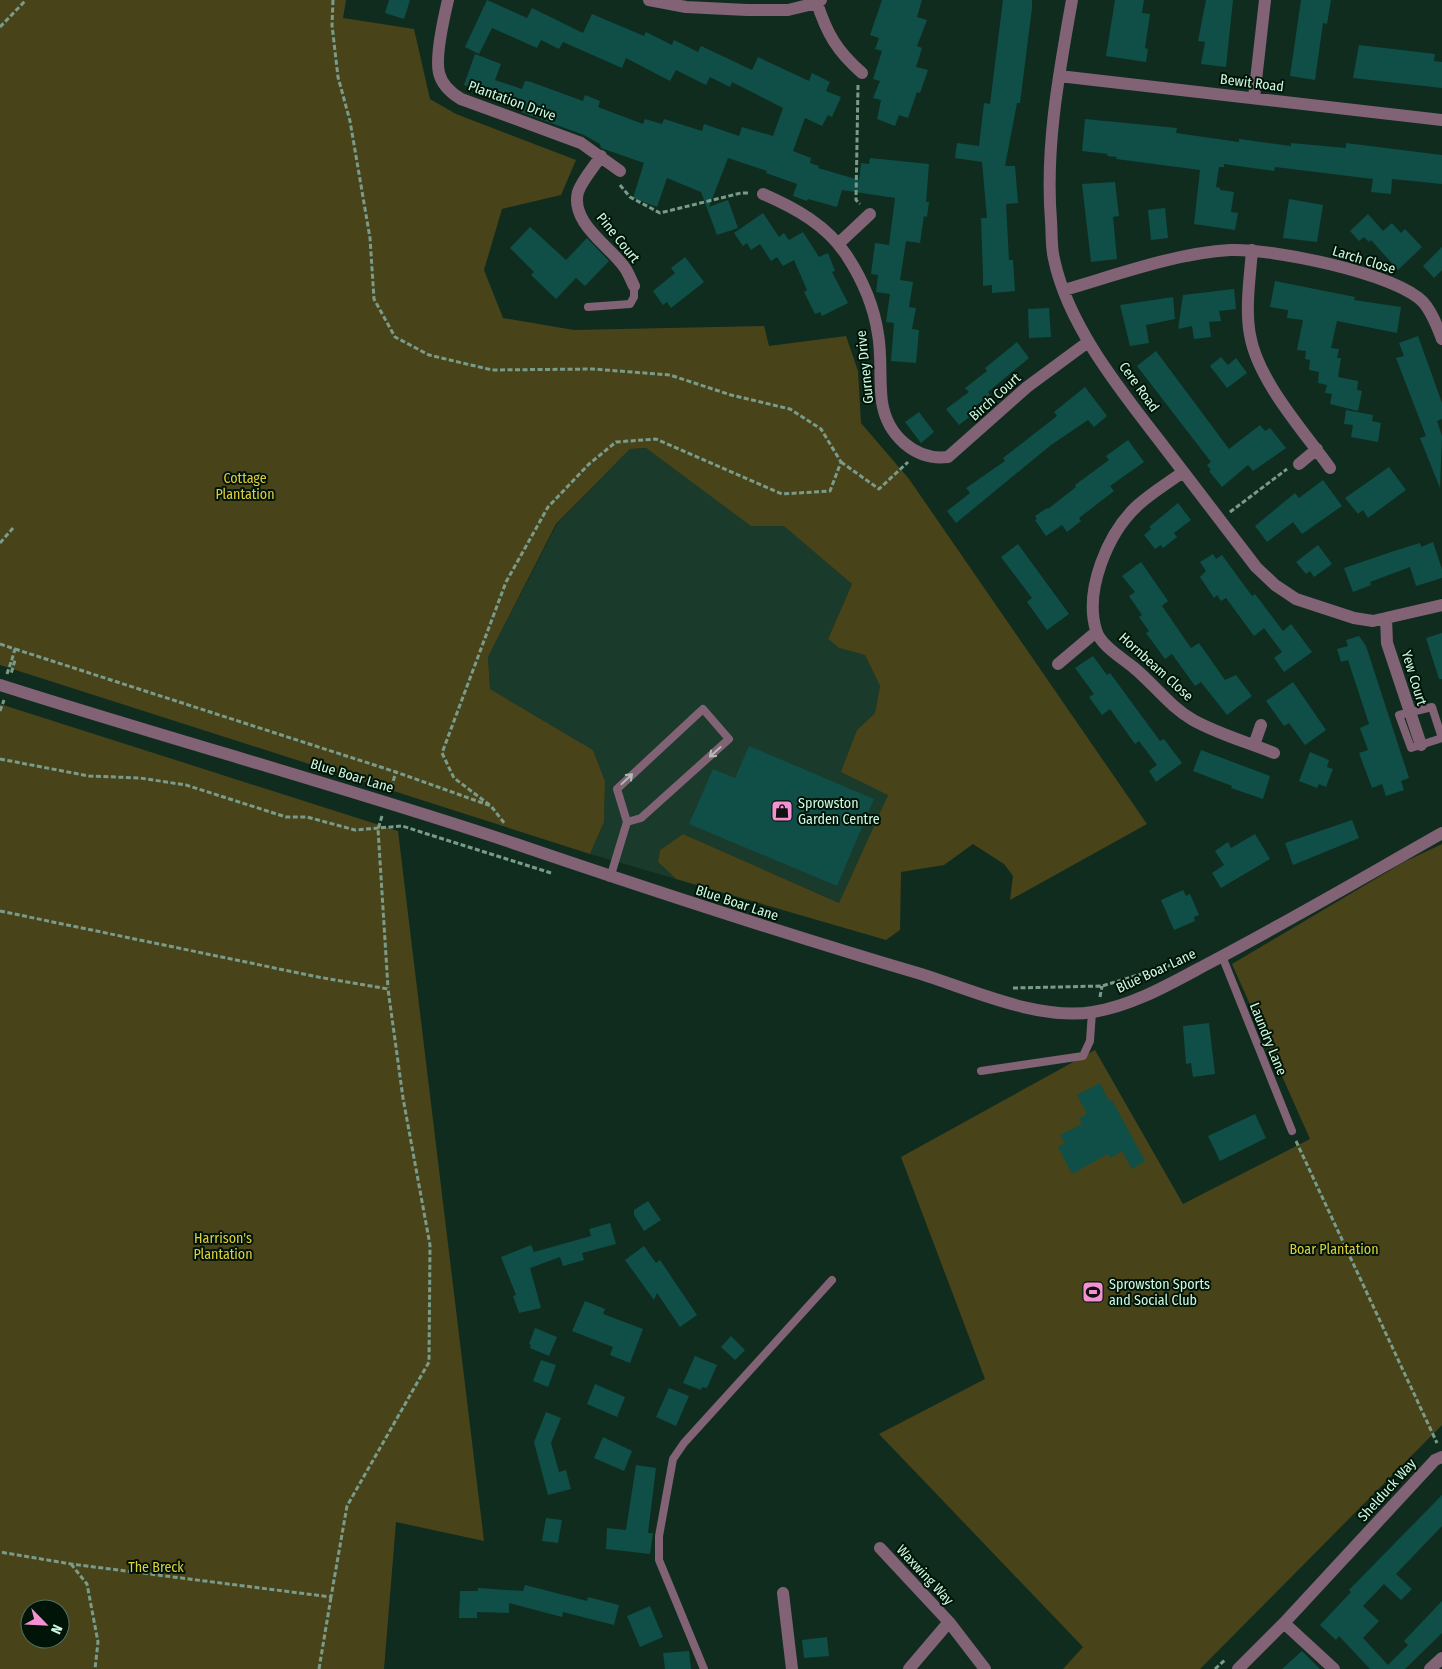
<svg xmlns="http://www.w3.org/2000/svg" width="1442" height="1669" font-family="'Fira Sans Condensed',sans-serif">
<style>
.built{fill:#1a3a2b}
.green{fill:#49431a;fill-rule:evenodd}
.building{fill:#0f4f47}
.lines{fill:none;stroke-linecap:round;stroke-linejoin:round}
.path{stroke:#799c8a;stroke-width:3;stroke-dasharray:5 2.5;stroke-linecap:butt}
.service{stroke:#826376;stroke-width:8}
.minor{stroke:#826376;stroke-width:12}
.tertiary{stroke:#826376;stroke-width:12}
.oneway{stroke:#b0bdb7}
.labels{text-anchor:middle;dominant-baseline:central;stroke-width:4;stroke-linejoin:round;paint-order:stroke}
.street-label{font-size:14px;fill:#cff9e2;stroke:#001408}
.park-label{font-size:14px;fill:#e2ce3b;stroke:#001408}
.poi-label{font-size:14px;fill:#cff9e2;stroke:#001408;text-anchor:start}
</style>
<rect width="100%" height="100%" fill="#102c1f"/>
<path class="built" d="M646,448L751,525H784L852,584L828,639L839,648L865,655L880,686L875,713L857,730L888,795L839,903L683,834L660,850L658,862L676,879L590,854L604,822L605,781L593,750L490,689L488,657L557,524L630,449Z"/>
<path class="green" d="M0,0H346L343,18L414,29L430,99L456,114L576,160L561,195L502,209L484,270L503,318L574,330L764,326L769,346L846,336L858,371L861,423L909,479L1147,824L1010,900L1013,876L1004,864L973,844L944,865L901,872L900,930L886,940L676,879L658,862L660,850L683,834L839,903L888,795L841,772L857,730L875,713L880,686L865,655L839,648L828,639L852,584L784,526H751L646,448L630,449L556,524L488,657L490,689L593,750L605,781L604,822L590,854L0,665Z
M0,704L398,831L484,1541L396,1522L384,1669H0ZM30,1609H60V1639H30Z
M1442,844V1425L1200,1669H1063L1083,1647L879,1434L985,1379L901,1157L1095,1050L1183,1204L1310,1139L1232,964L1404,862Z"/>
<path class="building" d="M389,0H410L404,19L385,13Z
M487,0L527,18L532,8L583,33L592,14L644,36L646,32L672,45L674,40L698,52L701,46L752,70L758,57L809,81L812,73L830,82L826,91L841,97L832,117L828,115L822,126L805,118L793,151L811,158L810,163L819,166L818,168L859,180L861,163L869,164L870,158L929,164L926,202H929L927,217L924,216L920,243L906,241L900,280L913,282L909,307L916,308L912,329L919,330L916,363L891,361L894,323L886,322L890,294L876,292L878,275L871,274L875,243L889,245L895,198L842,190L837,207L808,199L807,201L793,196L797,184L766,173L767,171L728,158L709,207L728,200L738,228L717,235L701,192L667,178L657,207L633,198L644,163L601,148L600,144L584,135L521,112L523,107L464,85L475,54L501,64L495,80L522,89L525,81L531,82L583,101L585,95L600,101L598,107L643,124L645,119L662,124L664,119L702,131L704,124L739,136L742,127L773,136L783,108L732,82L730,87L710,77L706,85L676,70L670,81L626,58L622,68L563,42L559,49L541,40L537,48L492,28L479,54L465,47Z
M882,0H922L917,17L927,20L917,46L922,48L916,67L928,70L920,93L917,92L908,118L899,115L895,126L877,119L881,100L873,98L880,81L873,79L882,51L875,49L879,38L870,35Z
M1003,0H1032V8L1020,103H1017L1005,166H1015L1018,203L1006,204L1009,260H1013L1015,291L992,293V285L983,286V276L981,218H987L982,162L955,158L957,143L979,146L984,103L990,104Z
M1115,0H1144L1142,13L1150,14L1145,48L1148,49L1146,62L1106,56Z
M1206,0H1233L1226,67L1201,64L1205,42L1198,41Z
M1301,0H1331L1327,24L1323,23L1315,80L1290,76Z
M1359,45L1435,54L1434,61L1442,62V88L1353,78Z
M1085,119L1177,128L1176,133L1239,142V139L1291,146V143L1346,148V143L1442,155V184L1392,179L1391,194L1371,192L1373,179L1275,167L1274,171L1224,164V167H1219L1216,187L1220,188V190L1234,192L1231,212L1238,213L1235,230L1194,224L1200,170L1116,159L1117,157L1107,156L1108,154L1082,151Z
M1115,182L1119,216L1113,217L1117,259L1091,262L1082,184Z
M1289,199L1323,205L1317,242L1283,238Z
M1165,208L1168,238L1151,240L1148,210Z
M763,213L779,237L784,233L789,240L803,232L819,257L828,253L835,271L832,272L848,303L822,316L820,312L815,314L804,292L807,290L794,260L783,266L777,257L771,261L760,244L751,250L747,243L743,246L734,233Z
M1368,214L1383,231L1392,223L1401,233L1405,229L1422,247L1398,270L1371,240L1369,242L1364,237L1359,241L1350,231Z
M530,227L566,260L587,238L609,261L585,286L576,278L556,299L531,275L534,272L510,248Z
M1442,247V270L1434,278L1423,266Z
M685,257L704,282L671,308L667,302L663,305L653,291L675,273L671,268Z
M1275,281L1355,297L1354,300L1401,307L1397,333L1337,321L1331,348L1339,349L1337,358H1341L1338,377L1358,381L1357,390L1362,391L1358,411L1330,404L1332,394L1325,393L1327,385L1318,383L1319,372L1309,370L1310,360L1305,359L1306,351L1297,350L1303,320L1287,318L1288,310L1270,307Z
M1234,289L1236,309L1219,311L1221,321L1209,322L1211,337L1194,339L1192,326L1178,329L1183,295Z
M1173,297L1175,319L1146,325L1149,343L1130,346L1120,305Z
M1049,308L1051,337L1029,338L1028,309Z
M1418,336L1442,403V419L1437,421L1442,436L1440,488L1420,438L1426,436L1396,358L1404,356L1399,343Z
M1017,342L1029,358L988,392L990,395L969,411L972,415L959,425L946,409L969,392L965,388L987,371L985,368Z
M1156,351L1229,449L1260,425L1265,431L1270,428L1286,448L1253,471L1248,465L1222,487L1209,471L1211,470L1207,465L1211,462L1137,366Z
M1221,357L1228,365L1236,358L1247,373L1227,388L1210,366Z
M1085,387L1107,416L1094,427L1088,420L1051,445L956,523L947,511L970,493L966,488L1005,461L1003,458L1057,416L1054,412Z
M1346,410L1373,415L1372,421L1381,423L1378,442L1351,437L1353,425L1344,424Z
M919,412L934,432L921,443L905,422Z
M1128,440L1144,462L1110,486L1114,491L1079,518L1081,521L1067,532L1062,525L1046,536L1035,520L1037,519L1035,516L1047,508L1048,509L1076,487L1075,485L1109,460L1106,456Z
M1389,467L1406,490L1368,518L1363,510L1358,514L1345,498Z
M1323,480L1342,506L1302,534L1293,522L1267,542L1255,526L1295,493L1299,498Z
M1178,503L1191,520L1174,533L1177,537L1163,548L1161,545L1155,549L1144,535L1151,529L1149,527Z
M1433,542L1442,569V578L1416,586L1410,567L1370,582L1371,585L1353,592L1344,568L1397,550L1420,543L1421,547Z
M1018,544L1069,614L1047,630L1027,602L1032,598L1001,557Z
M1318,545L1332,564L1314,577L1310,571L1306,574L1296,562Z
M1213,554L1216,559L1222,555L1252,596L1255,594L1283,631L1291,624L1312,652L1284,672L1274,658L1282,652L1264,628L1254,636L1226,598L1221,601L1217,595L1214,598L1200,577L1206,571L1200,562Z
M1141,562L1168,601L1162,606L1191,648L1199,643L1225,680L1236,675L1252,696L1227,715L1201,682L1195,686L1172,654L1165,659L1146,633L1149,631L1139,617L1142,615L1129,596L1135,592L1122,576Z
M1442,633V679H1439L1426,638Z
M1359,636L1366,646L1409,778L1401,781L1404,790L1386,796L1382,784L1372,788L1359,753L1368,750L1360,728L1369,724L1348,660L1341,662L1337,649L1348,646L1346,640Z
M1093,656L1107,675L1110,673L1160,741L1164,739L1182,763L1156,782L1149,771L1157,765L1139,741L1135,744L1110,709L1102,715L1089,697L1094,694L1075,668Z
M1293,682L1326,730L1305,745L1289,723L1284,726L1266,701Z
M749,746L874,799L837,886L689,824L713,769L735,778Z
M1201,750L1270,776L1263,799L1231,788L1232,786L1193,771Z
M1310,752L1329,760L1327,767L1333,769L1326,787L1319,784L1317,788L1299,781Z
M1352,820L1359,838L1293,865L1285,843Z
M1255,834L1270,859L1221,888L1212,873L1224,865L1215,851L1228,842L1231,848Z
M1183,890L1186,896L1190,894L1199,915L1194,917L1195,921L1174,930L1161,900Z
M1209,1023L1215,1074L1193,1077L1191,1063L1186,1064L1183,1026Z
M1100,1083L1109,1101L1112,1100L1145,1161L1132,1169L1122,1151L1111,1158L1108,1154L1072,1174L1058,1147L1065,1143L1060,1135L1082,1124L1079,1118L1087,1114L1077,1095Z
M1255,1114L1266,1138L1220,1161L1208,1136Z
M648,1201L661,1220L644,1231L634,1215V1210Z
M610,1223L616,1244L582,1253L584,1260L563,1266L560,1257L530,1268L541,1308L519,1313L513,1296L516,1295L501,1257L531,1245L534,1252L591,1236L589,1229Z
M644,1246L656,1263L660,1260L697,1315L680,1327L657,1293L654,1300L625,1260Z
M585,1301L605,1309L603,1314L643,1329L630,1363L610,1355L613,1347L572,1331Z
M535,1328L557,1337L549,1356L530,1348L531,1345L529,1344Z
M731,1336L745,1350L735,1360L721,1347Z
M695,1356L717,1365L707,1388L702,1387L701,1390L683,1383Z
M541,1360L556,1365L548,1387L533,1381Z
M595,1384L625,1397L617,1417L587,1404Z
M669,1388L689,1396L676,1426L656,1417Z
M546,1412L561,1418L551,1443L559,1472L566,1470L571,1489L548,1495L534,1442Z
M603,1437L632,1451L624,1471L594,1458Z
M636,1465L656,1468L648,1533H653L650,1554L606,1549L607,1528L626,1530Z
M1442,1495V1526L1396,1574L1412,1589L1401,1600L1384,1584L1363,1606L1379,1621L1363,1638L1388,1665L1408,1645L1404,1641L1442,1601V1633L1405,1669H1370L1339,1636L1336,1640L1320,1625L1351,1592L1349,1590Z
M546,1518L562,1520L558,1543L542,1541Z
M525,1585L587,1601L588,1597L619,1605L614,1625L563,1612L562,1617L509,1603V1613L477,1612V1618H459L460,1591H478V1588L523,1591Z
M650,1606L663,1637L640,1647L627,1616Z
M827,1637L829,1656L804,1658L802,1640Z
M689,1651L691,1669H665L663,1653Z
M1302,1651L1320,1669H1282Z"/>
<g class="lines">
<path class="path" d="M333,0L332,25L338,77L350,121L370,238L374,299L395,337L429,355L492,370L593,369L670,375L731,395L790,409L821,429L841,462L830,491L782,494L656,439L616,442L589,464L548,507L506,582L442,753L454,778L491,806
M0,27L26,0
M858,85L856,200L860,204
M620,185L630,197L660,213L741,193H749
M841,462L879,489L908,462
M1230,512L1287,469
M0,543L13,528
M0,644L15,649L12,659L15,660L11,674
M15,649L396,772L491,806L505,824
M7,674L12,659
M0,711L4,700
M0,759L89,776L140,778L186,785L286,817H307L355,830L402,826L551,873
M391,788L396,772
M382,816L378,829L388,988
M0,911L318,977L388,989L403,1098L430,1245L429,1362L347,1506L331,1597L71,1564L0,1552
M1013,988L1102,986L1174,964
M1100,997L1102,986
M1296,1141L1437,1443
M71,1564L87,1584L98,1642L95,1669
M319,1669L331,1597
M1215,1669L1226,1659"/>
<path class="service" d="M588,307L630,304L634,297V286
M1432,707L1442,738L1411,748L1399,715Z
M610,878L627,822L617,789L703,709L729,739L641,818L627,822
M1222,956L1292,1131
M981,1071L1083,1056L1090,1041L1092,1012
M704,1669L659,1560V1536L673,1459L684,1443L832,1280"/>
<path class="minor" d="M448,0C444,17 435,57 439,73C442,85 451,93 461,99L581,143L620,171
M649,0L686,7L747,10H788L817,3L821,0
M1072,0C1059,73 1045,147 1051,221C1052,234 1051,247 1054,259C1068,326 1121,391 1162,444C1193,485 1225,526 1256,567L1275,585L1296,599L1354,618L1373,621L1442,605
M817,3C827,34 837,51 862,73
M1059,76L1442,120
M1254,98L1265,0
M601,156C594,167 582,180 578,192C570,223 610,246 625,268C629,274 631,280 634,286
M763,194C795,208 827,225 847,256C862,279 874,307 878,334C882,356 879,380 882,402C887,435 915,461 948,457L1027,387L1088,342
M838,244L870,214
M1252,250C1250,277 1245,308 1250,335C1258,381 1303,430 1330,468
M1064,290C1116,275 1176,253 1230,250C1270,248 1395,273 1423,302C1432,312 1437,326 1442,339
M1299,464L1317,449
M1183,472C1168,483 1151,493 1137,506C1108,533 1084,590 1096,630C1100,645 1122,658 1133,667C1154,684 1169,706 1193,720C1218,734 1247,742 1274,753
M1386,618L1387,643L1421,745
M1058,664L1096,632
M1254,745L1261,725
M880,1548L949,1622
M783,1593L792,1669
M1284,1623L1334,1669
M909,1669L949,1622L985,1669
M1238,1669L1284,1623L1435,1460L1442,1457
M1430,1669L1442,1658"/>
<path class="tertiary" d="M0,685C172,740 346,787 516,844C651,890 785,934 921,974C972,990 1039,1021 1093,1012C1136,1005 1175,981 1213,961C1291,920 1366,876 1442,833"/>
</g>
<defs><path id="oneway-shaft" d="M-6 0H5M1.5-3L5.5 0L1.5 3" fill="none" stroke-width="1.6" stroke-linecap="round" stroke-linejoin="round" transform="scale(1.25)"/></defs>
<g class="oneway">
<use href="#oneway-shaft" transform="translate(715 752) rotate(138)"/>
<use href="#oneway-shaft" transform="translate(627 779) rotate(-43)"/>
</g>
<defs>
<g id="shop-square" transform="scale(1.125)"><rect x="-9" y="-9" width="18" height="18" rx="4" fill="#f591d2" stroke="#001408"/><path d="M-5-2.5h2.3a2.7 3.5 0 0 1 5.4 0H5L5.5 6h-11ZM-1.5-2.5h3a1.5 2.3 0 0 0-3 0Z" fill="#111"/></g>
<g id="stadium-square" transform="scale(1.125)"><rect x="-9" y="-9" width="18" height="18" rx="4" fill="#f591d2" stroke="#001408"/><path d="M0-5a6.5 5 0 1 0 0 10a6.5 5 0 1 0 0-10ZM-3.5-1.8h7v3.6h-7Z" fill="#111"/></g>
</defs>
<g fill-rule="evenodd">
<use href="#shop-square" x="782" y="811"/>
<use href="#stadium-square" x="1093" y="1292"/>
</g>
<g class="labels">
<g class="street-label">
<text transform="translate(1252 83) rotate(7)">Bewit Road</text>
<text transform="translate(512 101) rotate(20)">Plantation Drive</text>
<text transform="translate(618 238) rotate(51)">Pine Court</text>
<text transform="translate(1364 260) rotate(17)">Larch Close</text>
<text transform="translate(865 367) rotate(-96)">Gurney Drive</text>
<text transform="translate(1139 387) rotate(54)">Cere Road</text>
<text transform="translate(995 397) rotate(-42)">Birch Court</text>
<text transform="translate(1156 667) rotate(42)">Hornbeam Close</text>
<text transform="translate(1414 678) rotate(73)">Yew Court</text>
<text transform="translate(352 776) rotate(17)">Blue Boar Lane</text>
<text transform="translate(737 903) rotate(18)">Blue Boar Lane</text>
<text transform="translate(1156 971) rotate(-25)">Blue Boar Lane</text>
<text transform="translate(1268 1039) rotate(68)">Laundry Lane</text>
<text transform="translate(1387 1490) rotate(-48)">Shelduck Way</text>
<text transform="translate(925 1575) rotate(47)">Waxwing Way</text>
</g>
<g class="park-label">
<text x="245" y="478">Cottage<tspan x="245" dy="16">Plantation</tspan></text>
<text x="223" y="1238">Harrison's<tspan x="223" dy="16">Plantation</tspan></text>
<text x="1334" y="1249">Boar Plantation</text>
<text x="156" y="1567">The Breck</text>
</g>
<g class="poi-label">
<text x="798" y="803">Sprowston<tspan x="798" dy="16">Garden Centre</tspan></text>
<text x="1109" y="1284">Sprowston Sports<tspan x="1109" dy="16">and Social Club</tspan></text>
</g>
</g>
<g transform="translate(45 1624) rotate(114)"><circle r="24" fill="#001408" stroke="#53705f"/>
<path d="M0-4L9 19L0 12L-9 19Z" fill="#f591d2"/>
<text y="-8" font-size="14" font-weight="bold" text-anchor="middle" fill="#cff9e2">N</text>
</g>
</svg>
